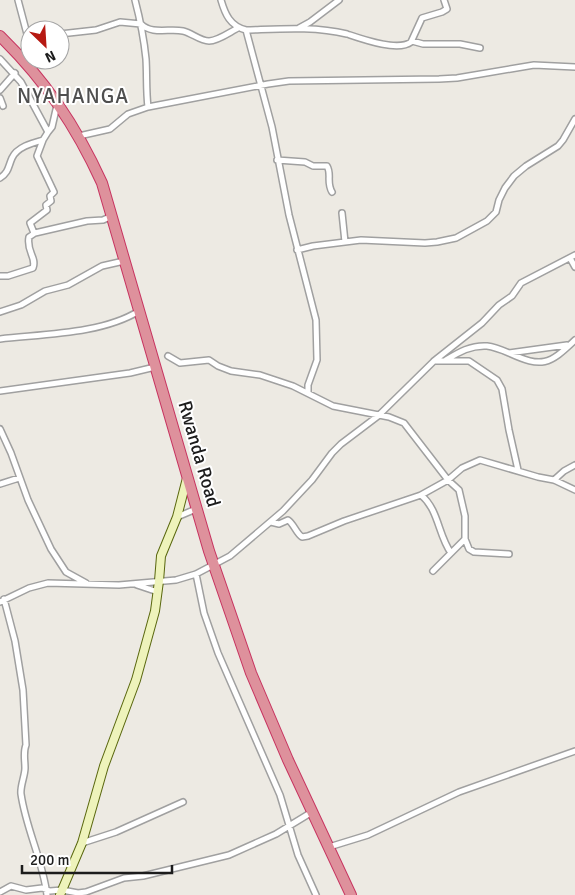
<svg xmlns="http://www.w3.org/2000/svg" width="575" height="895" font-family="Signika,sans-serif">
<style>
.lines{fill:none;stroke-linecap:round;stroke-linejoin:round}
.street-casing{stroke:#a0a0a0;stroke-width:8}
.secondary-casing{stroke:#5a680f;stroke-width:10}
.highway-casing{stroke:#c73460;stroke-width:12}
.street{stroke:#fff;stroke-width:5}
.secondary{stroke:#eef3bb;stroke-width:8}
.highway{stroke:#de919c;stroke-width:10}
.labels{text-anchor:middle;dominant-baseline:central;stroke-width:4;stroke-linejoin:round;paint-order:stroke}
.street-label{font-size:19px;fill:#1c1c1c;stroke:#fff}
.quarter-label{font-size:21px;letter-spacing:1px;fill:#4f4f4f;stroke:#fff}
</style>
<rect width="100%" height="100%" fill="#edeae3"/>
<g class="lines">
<g class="street-casing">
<path id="street" d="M18,0L27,34L30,37
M135,0C140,19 144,39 146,59C147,75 146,91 148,107
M221,0C225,14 230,26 246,30C279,29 314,26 347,34C362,39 398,52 411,42L422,18L442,12L447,9L444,0
M299,28L310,22L339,0
M246,30L272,127L289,215L316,320L317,360L308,385V393
M60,34L96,30L120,22L141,24C152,35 170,28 183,31C192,33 200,41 209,41C218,41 230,32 238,28
M412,41L423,44H460L480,48
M0,59L21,82L48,132L43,140C32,143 17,147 12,158C8,167 9,172 0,178
M0,90L15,73
M0,98L3,106
M48,132L52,127L57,105
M79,136L110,129L128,114L148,107L268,84L289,81L439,79L457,78L534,65L575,67
M277,160L305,162L313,166H327C332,174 326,182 332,192
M342,213L345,242
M34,233L30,223L47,210L46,205L51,201L50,196L54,192L37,156L43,140
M297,250L313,246L361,240L425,243L437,242L456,238L487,221L496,212L499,200L505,188L514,176L526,166L558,146L563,140L575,119
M570,258L575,267
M0,276H8L33,268C37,257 26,252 29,237L35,233L87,221L103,220L112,216
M0,312L21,305L45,291L68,285L102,266L124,261
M0,339C43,334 102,334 139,311
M509,353L567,345
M168,356L180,363L209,360L218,366L231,371L260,375L293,386L333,406L389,417L404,423L448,480L459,490L465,516V539L469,549L474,552L509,554
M446,360C459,352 471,345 487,346C495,347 502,350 509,353C542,368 549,365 575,340
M434,361H469L497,380L502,389L509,430L518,470
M0,391L130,373L155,367
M0,429L11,453L28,500L51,549L66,572L86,583
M554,480L564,471L575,465
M0,484L19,478
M421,495C439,510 438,535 451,553
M177,517L196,509
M271,522L279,524L288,520C294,524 296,533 302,537L308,536L344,521L421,495L448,480L462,468L480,460L538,477L554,480L575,490
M433,571L465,539
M196,574L204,613L218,653L280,795L298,855L316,895
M137,585L158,592
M4,599L15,641L23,690L26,745C23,752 25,760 25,768C25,776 20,786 21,794C26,829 43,861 47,895
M0,602L29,588L48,583L119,585L176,580L196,574L230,556L283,511L312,480L332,453L341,444L378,416L434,361L482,323L499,305L512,296L521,283L575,255
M82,843L116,832L183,802
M329,847L368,835L459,792L575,751
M0,892L11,886L26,890L42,888L50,891L62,890L78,893L86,892L124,878L143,876L229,855L276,834L312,812"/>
</g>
<g class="secondary-casing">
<path id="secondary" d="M60,895L82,843L104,766L136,680L155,611L159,581L161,556L177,517L187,478"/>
</g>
<g class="highway-casing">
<path id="highway" d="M0,36C45,80 76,126 102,183L209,551L251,673L288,760L351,895"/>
</g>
<use href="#street" class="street"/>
<use href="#secondary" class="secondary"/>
<use href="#highway" class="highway"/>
</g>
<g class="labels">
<g class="street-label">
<text transform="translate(199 454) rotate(74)">Rwanda Road</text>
</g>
<g class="quarter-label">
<text x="73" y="96">NYAHANGA</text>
</g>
</g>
<g transform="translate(45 45) rotate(155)"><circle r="24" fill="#ffffff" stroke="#a4a4a4"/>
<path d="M0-4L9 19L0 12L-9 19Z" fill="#b61912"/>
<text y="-8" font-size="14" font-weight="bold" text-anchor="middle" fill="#1c1c1c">N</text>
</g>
<path d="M22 865v8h150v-8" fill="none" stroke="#1c1c1c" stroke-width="2.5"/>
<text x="30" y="865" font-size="15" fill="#1c1c1c" stroke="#ffffff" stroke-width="4" paint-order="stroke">200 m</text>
</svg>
